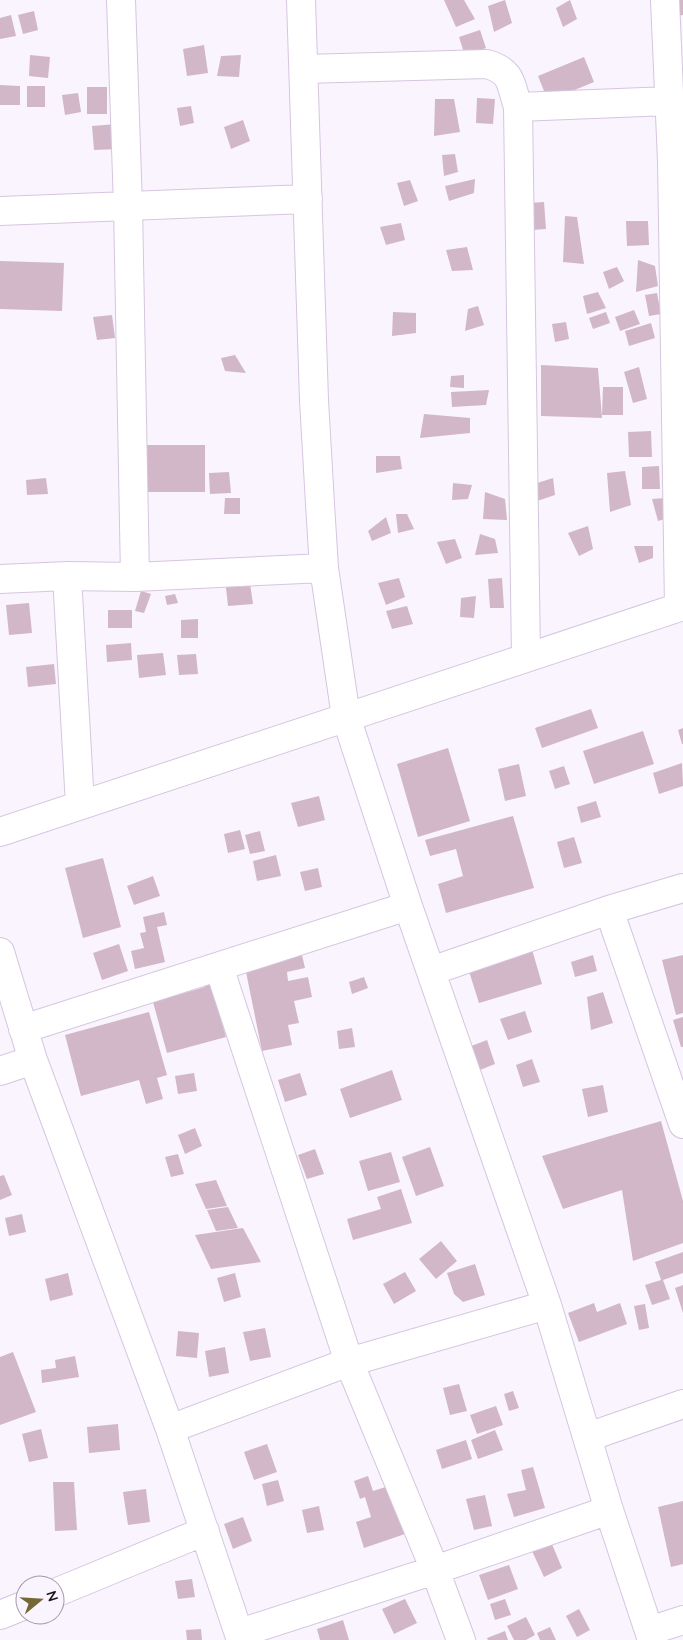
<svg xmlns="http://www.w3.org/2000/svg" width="683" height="1640" font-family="Quicksand,sans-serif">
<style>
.building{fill:#d2b7c8}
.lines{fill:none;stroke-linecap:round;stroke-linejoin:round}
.street-casing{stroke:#d5c6df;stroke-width:30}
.street{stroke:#fff;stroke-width:28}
</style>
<rect width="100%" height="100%" fill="#faf4ff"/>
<path class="building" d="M444,0H464L475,19L456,27Z
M505,0L512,23L494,32L488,6Z
M570,0L577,19L563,27L556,8Z
M679,0H683V15L676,16Z
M34,11L38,30L23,34L18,15Z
M11,15L16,36L0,39V18Z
M480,30L486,48L465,56L459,37Z
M204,45L208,73L187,76L183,49Z
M30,55L50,57L48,78L29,76Z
M241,55L239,77L217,76L221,56Z
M584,57L594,82L548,101L538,76Z
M0,85L20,86V105H0Z
M27,86H45V107H27Z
M87,87H107V114H87Z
M78,93L81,112L65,115L62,95Z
M477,98L495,99L493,124L476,123Z
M435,99H454L460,132L434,136Z
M191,106L194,123L180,126L177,108Z
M243,120L250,141L231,149L224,127Z
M117,124L119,149L94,150L92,126Z
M455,154L458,172L444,176L442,155Z
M475,179L474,193L449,201L445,186Z
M410,180L418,201L404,206L397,183Z
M544,202L546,229L532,230L528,203Z
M565,216L577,217L584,264L563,262Z
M626,221H648L649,245L627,246Z
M401,223L405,240L386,245L380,227Z
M467,247L473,270L452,271L446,250Z
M638,260L655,266L658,286L636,292Z
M0,261L64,263L62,311L0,309Z
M617,267L624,281L609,289L603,272Z
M598,292L606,308L587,314L583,296Z
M657,293L661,314L649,316L645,295Z
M478,306L484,325L465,331L468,309Z
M634,310L640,324L620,331L615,317Z
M393,312L416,313V333L392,336Z
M606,312L610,323L593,329L589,318Z
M112,315L115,338L97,340L93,317Z
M566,322L569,339L555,342L552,324Z
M651,323L655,338L629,346L625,331Z
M235,355L246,373L225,371L221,358Z
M541,365L598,368L602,418L541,416Z
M639,367L647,399L633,403L624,372Z
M464,375V388L450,387L451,376Z
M603,387H623V415H602Z
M489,390L486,405L452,407L451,392Z
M424,414L470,418V433L420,438Z
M651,431L652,457H629L628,432Z
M146,445H205V492H146Z
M376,456H400L402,469L376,473Z
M659,466L660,489H642V467Z
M625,471L631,505L610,512L607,473Z
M229,472L231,493L210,494L209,473Z
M46,478L48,494L27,495L26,480Z
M553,478L555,495L537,501L531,485Z
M453,483L472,485L468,499L452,500Z
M485,492L505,499L507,520L483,519Z
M225,498H240V514H224Z
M665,498V519L658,521L652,499Z
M396,514H407L414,529L398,533Z
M386,517L391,533L372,541L368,531Z
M588,526L593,549L579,556L568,533Z
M480,534L495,539L498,553L475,555Z
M455,539L462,558L446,564L437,542Z
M634,546H653V558L639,563Z
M249,576L253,604L228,606L225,579Z
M399,578L405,597L386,605L378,583Z
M502,578L504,608H490L488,579Z
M141,591L151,594L144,613L135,611Z
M175,594L178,603L167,605L165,596Z
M476,596L474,618L460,617L461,598Z
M29,603L32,633L9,635L6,605Z
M407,606L413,624L392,629L386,611Z
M108,610H132V628H108Z
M198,619V638H181V620Z
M131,643L132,660L107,662L106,645Z
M163,653L166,675L139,678L137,655Z
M196,654L198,674L179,675L177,655Z
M54,664L56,684L28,687L26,667Z
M591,709L598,728L542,748L535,728Z
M683,728V744H682L678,730Z
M643,731L654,764L594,784L583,751Z
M448,748L470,821L418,837L397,764Z
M682,763L683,786L659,794L653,773Z
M519,764L526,796L505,801L498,769Z
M564,766L570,784L555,789L549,771Z
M319,796L325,820L298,827L291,803Z
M596,801L601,817L581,823L577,807Z
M513,816L534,888L446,913L438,884L463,876L456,849L430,856L425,840Z
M240,830L245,849L228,853L224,834Z
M260,831L265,851L250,854L245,835Z
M574,837L582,863L564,868L557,842Z
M276,855L281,876L257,881L253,861Z
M103,858L121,927L83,938L65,868Z
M318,868L322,887L305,891L300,872Z
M153,876L160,896L134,905L127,886Z
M164,912L167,925L157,927L165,962L135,969L131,951L144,948L140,933L146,932L143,917Z
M119,944L128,971L102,980L93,953Z
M531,946L542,984L479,1003L467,965Z
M302,955L305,968L287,972L288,981L308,977L312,997L294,1001L299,1023L288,1025L292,1045L262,1051L245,967Z
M593,955L597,971L575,977L571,962Z
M683,955V1013L676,1015L662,960Z
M208,974L226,1037L167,1053L153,1002L205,987L202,976Z
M364,977L368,988L352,994L349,982Z
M603,992L613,1023L591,1030L587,997Z
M525,1011L532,1032L508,1040L500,1019Z
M149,1012L167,1075L157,1078L163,1099L146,1104L139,1080L81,1096L65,1035Z
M683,1017V1047H681L673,1020Z
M352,1028L355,1047L339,1049L337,1031Z
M487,1040L495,1064L475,1072L466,1048Z
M532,1059L540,1082L523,1087L516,1065Z
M392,1070L402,1100L350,1118L340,1089Z
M194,1073L197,1091L178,1094L175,1076Z
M300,1073L307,1095L285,1102L278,1080Z
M603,1085L608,1112L588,1117L582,1089Z
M661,1121L683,1201V1243L633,1261L622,1190L563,1209L542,1156Z
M195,1128L202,1146L185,1154L178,1135Z
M430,1147L444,1186L416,1196L402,1157Z
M315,1149L324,1174L307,1179L298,1155Z
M391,1152L400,1182L368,1191L359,1161Z
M178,1154L184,1174L171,1177L165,1157Z
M4,1175L12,1195L0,1200V1176Z
M216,1180L227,1206L206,1209L195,1184Z
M401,1189L412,1223L353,1240L347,1219L381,1209L377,1197Z
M228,1207L238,1228L216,1231L207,1210Z
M22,1214L26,1232L9,1236L5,1218Z
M243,1228L261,1262L211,1269L195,1235Z
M441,1241L457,1261L436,1279L419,1259Z
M683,1252V1273L663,1280L670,1299L652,1305L645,1285L661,1280L655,1262Z
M475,1264L485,1295L463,1302L454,1294L447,1273Z
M405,1272L416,1291L394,1304L383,1284Z
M68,1273L73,1295L50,1301L45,1279Z
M235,1273L241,1297L224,1302L217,1278Z
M683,1285V1313L675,1288Z
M594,1303L597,1312L620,1303L627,1324L579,1342L568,1313Z
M645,1304L649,1328L639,1330L634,1306Z
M265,1328L271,1357L250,1361L243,1332Z
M178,1331L199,1333L197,1358L176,1356Z
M225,1347L229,1373L209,1377L205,1351Z
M13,1352L36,1412L0,1425V1357Z
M75,1356L79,1377L42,1383L41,1370L56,1368L55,1360Z
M459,1384L467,1411L450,1415L443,1388Z
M513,1391L519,1408L509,1411L504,1394Z
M496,1406L503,1425L477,1434L470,1415Z
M118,1424L120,1450L89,1453L87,1427Z
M41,1429L48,1458L29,1462L22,1434Z
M495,1430L503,1450L478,1459L471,1440Z
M466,1440L472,1459L442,1469L436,1450Z
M267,1444L277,1472L254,1480L244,1452Z
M533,1467L545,1508L514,1517L507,1494L526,1490L521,1470Z
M368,1476L373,1491L389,1486L405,1534L364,1548L356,1522L371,1517L365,1497L360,1499L354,1481Z
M278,1480L284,1501L267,1506L262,1484Z
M53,1482H74L77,1530L55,1531Z
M146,1489L150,1522L128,1525L123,1492Z
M485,1495L492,1526L474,1530L466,1499Z
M683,1501V1564L671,1567L658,1507Z
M319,1506L324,1530L307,1533L302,1510Z
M243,1517L252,1541L233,1549L224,1524Z
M551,1542L562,1568L544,1577L532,1551Z
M509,1565L518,1589L488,1600L479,1575Z
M192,1579L195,1597L178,1599L175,1581Z
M405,1599L417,1623L394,1634L382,1609Z
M505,1599L511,1615L495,1620L490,1604Z
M579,1609L590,1630L577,1637L566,1616Z
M526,1617L535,1635L526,1640H514L507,1626Z
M343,1620L349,1640H320L317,1629Z
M550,1627L556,1640H540L537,1633Z
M201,1629L202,1640H187L186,1630Z
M505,1631L508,1640H488L487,1638Z"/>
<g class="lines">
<g class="street-casing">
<path id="street" d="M121,0L128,206L135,577
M301,0L314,400L320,504L324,568L346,717L408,906L547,1305L609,1510L652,1640
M665,0L672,161L679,607
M304,69L487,64C513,72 510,83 518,107L526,657
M518,107L669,101
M0,211L308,199
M67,576L80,805
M0,579L67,576L135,577L324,568
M0,832L683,606
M609,910L683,1124
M0,952L33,1060L170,1429L241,1640
M219,967L349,1362L435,1570L461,1640
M431,971L609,910L683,888
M23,1029L408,906
M0,1071L33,1060
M170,1429L349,1362L547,1305
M588,1437L683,1404
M55,1593L205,1531
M0,1615L25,1605
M649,1631L683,1620
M240,1633L435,1570L609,1510"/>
</g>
<use href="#street" class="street"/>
</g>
<g transform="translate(40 1600) rotate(72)"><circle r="24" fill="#faf4ff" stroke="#a09aa4"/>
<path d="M0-4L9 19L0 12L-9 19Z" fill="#746835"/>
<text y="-8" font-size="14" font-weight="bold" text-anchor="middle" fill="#19131c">N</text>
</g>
</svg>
